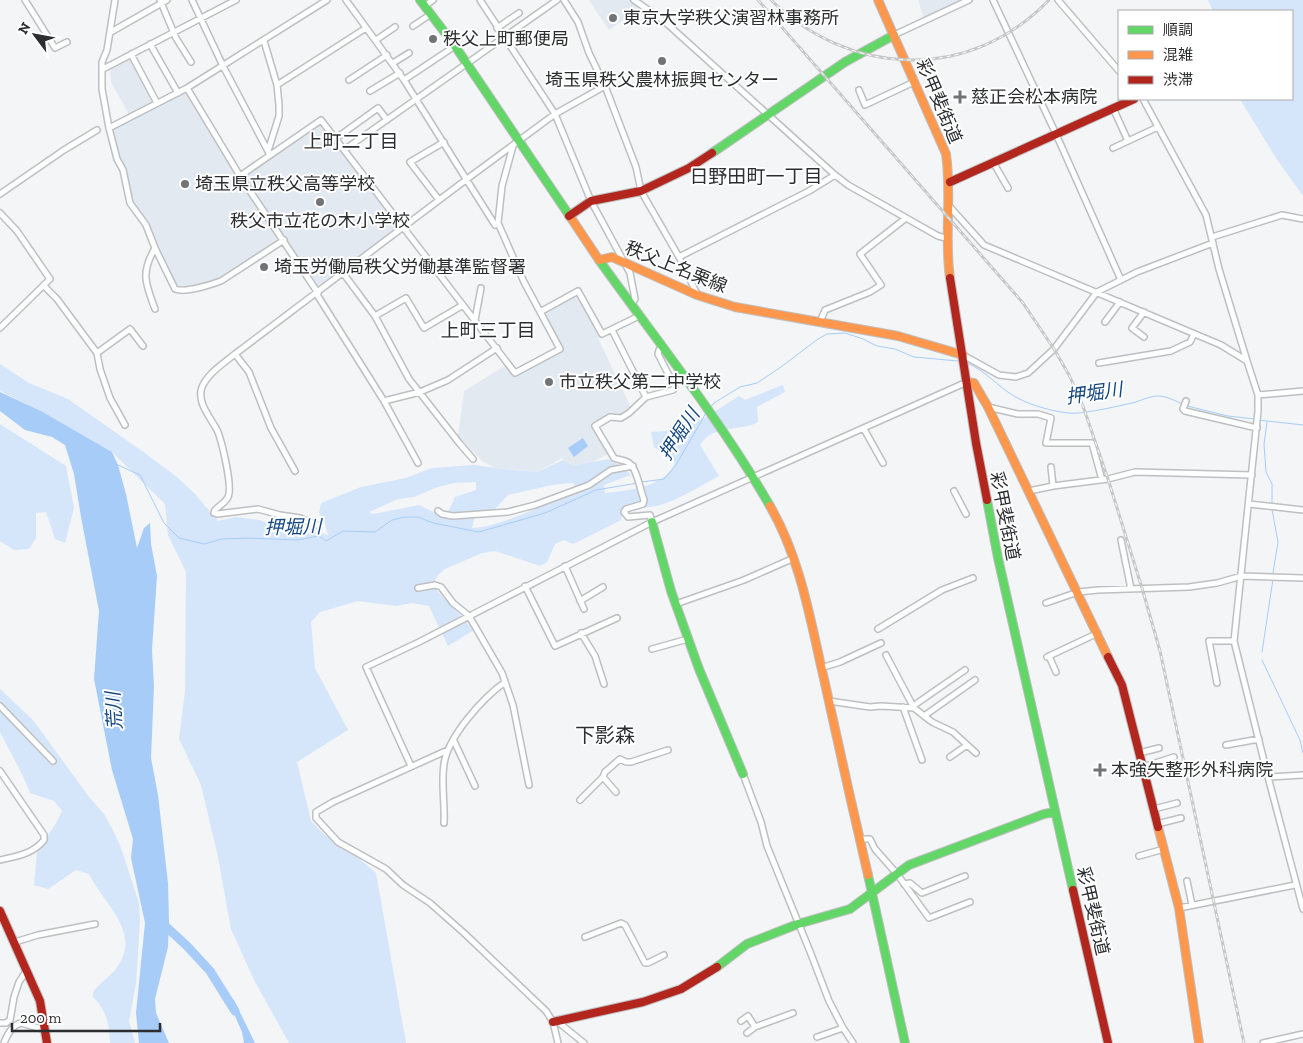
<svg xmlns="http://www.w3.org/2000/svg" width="1303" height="1043" font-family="'Zilla Slab','Noto Sans JP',serif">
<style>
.built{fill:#e3e9f0}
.green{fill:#d5e6fa;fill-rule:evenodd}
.water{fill:#a8ccf8}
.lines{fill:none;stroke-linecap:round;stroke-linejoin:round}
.stream{stroke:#a8ccf8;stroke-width:1}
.river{stroke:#a8ccf8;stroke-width:9}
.street-casing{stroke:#bebfc1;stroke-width:8}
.fast-casing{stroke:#bebfc1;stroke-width:10}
.slow-casing{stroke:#bebfc1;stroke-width:10}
.jam-casing{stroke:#bebfc1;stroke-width:10}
.street{stroke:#fdfefe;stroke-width:5}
.fast{stroke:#63d668;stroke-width:8}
.slow{stroke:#ff974d;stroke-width:8}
.jam{stroke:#b3261e;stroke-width:8}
.rail-casing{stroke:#c7c7c7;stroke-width:3}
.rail{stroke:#fff;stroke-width:1;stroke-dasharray:4;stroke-linecap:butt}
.poi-dot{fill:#727375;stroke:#fff;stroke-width:2}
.labels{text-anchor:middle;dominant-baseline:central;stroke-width:4;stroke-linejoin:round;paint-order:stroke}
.poi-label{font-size:18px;fill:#2c2d2f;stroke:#fff;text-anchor:start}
.street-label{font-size:18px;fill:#2c2d2f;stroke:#fff}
.neighbourhood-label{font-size:19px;fill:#2c2f32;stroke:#fff}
.water-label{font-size:19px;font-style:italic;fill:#164880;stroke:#fff}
.quarter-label{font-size:20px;fill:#2c2f32;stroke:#fff}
</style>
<rect width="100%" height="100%" fill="#f3f5f7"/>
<path class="built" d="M589,0H634L643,6L609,30Z
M918,0H969L925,21Z
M132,56L158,102L130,116L111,82L110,68Z
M187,88L240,176L321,120L402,228L318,293L283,241L211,285L175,289L146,225L130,203L109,128Z
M578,291L602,334L598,338L632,410L619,418L609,417L595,426L610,453L577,470L562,458L538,472L495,468L482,461L458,436L464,391L508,364L515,373L560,349L540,312Z"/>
<path class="green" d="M1208,0H1303V196L1276,158L1240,99H1292V11H1213Z
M0,364L29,383L68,399L142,451L178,478L194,493L218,521L235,517L260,520L280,530L300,534L317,532L328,535L324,520L319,513L321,503L361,487L406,478L432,468L474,465L503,469L538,472L563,460L574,466L608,459L624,468L631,475L604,485L605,493C627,491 668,486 675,462L654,447L651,432L675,430L692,409L703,419L739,396L745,400L783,385L785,392L757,407L758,422C739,433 716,422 700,445L719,476C695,488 657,516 630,505L623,508L621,520L573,544L564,540L555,544L547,562L540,566L495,551L482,553L445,569L438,575L435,580L438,592L474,630L448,646L429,606L412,603L396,606L358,601L320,612L311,622L315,668L348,730L297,762L311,821L325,835L350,851L376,873L406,1043H289L254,980L231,929L218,857L201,785L179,739L185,691L186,572L168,535L165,504L112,452L41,411L0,391ZM476,482V490L455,497L449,510L439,515L419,505L373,514L369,512L398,499L414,497L435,488L454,483ZM571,483L575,484L573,493C546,503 499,528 472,528L476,511H493L508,495L552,485Z
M0,424L66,466L74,508L65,543L55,539L46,512L36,513V538L29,549L14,550L0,541Z
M0,689L33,720L89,797L104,814L116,836L122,851L139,903L140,920L136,984L129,1021L135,1043H110C109,1024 107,1011 93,997V992C99,984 108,978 115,970C144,933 104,905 89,874L76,870L48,889L34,885L37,852L55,825L62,811L54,801L30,793L23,776L0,732Z"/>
<path class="water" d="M0,392L41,411L112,452L118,465L126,494L137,548L144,528L150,523L151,544L157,576L152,650L154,686L151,758L158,795L168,883L169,922L168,947L155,999L156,1013L169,1043H139L136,1013L145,923L131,858L133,839L112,770L94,679L99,611L81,517L74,474L65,445L52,437L25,430L0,411Z
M583,438L588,446L574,457L568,448Z
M225,993L234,1000L255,1043H244L242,1032Z"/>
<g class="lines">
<path class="stream" d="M967,363C986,371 997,386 1014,396C1029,405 1051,411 1068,413C1081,415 1118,406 1132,403C1140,401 1150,396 1158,396C1167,396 1175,401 1183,404
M1187,406L1228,416L1254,419
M710,408L714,403L740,387L757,383L781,367L818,339L827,334L845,333L863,339L877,346L895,349L914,357L958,361
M1258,420L1303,425
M1267,422L1264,444L1266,472L1272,484V503
M118,465L140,475L164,523L179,538L204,544L222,539L249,538L297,540L319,536L326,541L343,531L375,532L392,520L404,517H418L433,523L479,532L545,513L596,490L638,483
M642,482L664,479L676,465L706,413
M1272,509L1278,542L1273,573
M1262,652L1273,579
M1262,660L1300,740L1303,753"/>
<path class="river" d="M161,922L187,946L210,971L235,1011"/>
<g class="street-casing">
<path id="street" d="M25,0L55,48L67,42
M115,0L107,50L102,62V89L109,128L117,159L123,170L130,203L146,225L155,248L175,289C185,293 210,285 221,281L284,240
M160,0L176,38L191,62
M192,0L223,66L270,155
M480,0L555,114L591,201L630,273L635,299L631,305
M564,0L578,22L589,53L605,86L636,167L641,191L679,257L697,294
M634,0L664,21L835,175L848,185L938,236L946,238
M993,0L1056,134L1121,280
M1058,0L1119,71
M425,6L433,0
M413,26L431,14
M497,28L519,13
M111,32L167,0
M894,35L969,0
M376,40L395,27
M264,41L277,85L279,105V116L268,151
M150,44L178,93
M131,54L157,103
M393,63L409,53
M103,69L236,0
M349,80L387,55
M404,80L455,46
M277,85L366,28
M187,88L240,176L318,293
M859,90L865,105L914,82
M370,91L400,73
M1143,99L1206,215L1219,269L1247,361
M1113,108L1128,141
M109,128L187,88L327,0
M335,139L378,108L387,120
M1113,148L1158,127
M344,150L557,0
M993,162L1008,188
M240,176L321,120L515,373L560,349L524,282L498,223L495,225L404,80L346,0
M0,194L64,150L97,130
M439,200L410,162L444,142
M949,206L984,245L1221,345L1247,361L1258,395V411L1234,641L1268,777L1303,909
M0,213L17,231L50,279L0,328
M498,223L502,186L513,146
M1212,237L1282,215L1303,219
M155,248C140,274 146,284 155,309
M679,257L809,191L835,175
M343,273L375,316L409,379L460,444L473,459
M44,286L57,299L97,353L100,369L110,398L125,425
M316,293L384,401L418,463
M540,312L578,291L602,334L639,316
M375,316L406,298L424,328L463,305
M475,320L481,288
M820,322L825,310L870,292L881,285L860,254L906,218
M1105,322L1120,302
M612,330L646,397
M1144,337L1132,328L1144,312
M97,353L130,329L143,346
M235,354L249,372L271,428L295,471
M963,355L999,375L1016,377L1028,373L1054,349L1097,292L1137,272L1213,243
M1099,363L1171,351L1190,342L1194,334
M1258,395L1303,391
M384,401L420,392L448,380L497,348
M1186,401L1183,409L1185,411L1257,428
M988,407L1018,414H1038L1051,418L1046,443H1092L1102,480
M864,429L883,463
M1051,467L1053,486
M954,491L966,514
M1029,491L1053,486L1108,479L1135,472L1252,475
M1249,504L1303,510
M438,511L442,514L453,516L508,512L535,505L589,485L611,470L633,466
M652,522L650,515L628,517L624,512L626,509L643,504L644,500C640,490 637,468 629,463C625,460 619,460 614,458L595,426L610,417L621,418L629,413L646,397L673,390L675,387L658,354L659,350L662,348
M317,525L300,518L280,515L258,509L217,514L214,513L215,510C219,506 226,502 228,497C233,487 222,443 218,432C212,419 196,403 202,387C208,373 224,363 235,354L467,179L555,114L605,86
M1121,540L1131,589
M565,566L584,609
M525,586L555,646L617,618
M418,588L435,585L441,587L453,603L469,616L502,673L513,705L529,785
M580,601L603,587
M1046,603L1078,592L1098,590L1189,587L1217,583L1242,576L1303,578
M676,604L744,580L794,558
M878,629L942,590L973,578
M581,633L595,656L604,684
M652,649L688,639
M886,655L914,708L932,722L953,732L976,753
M1049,656L1056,672
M1047,657L1098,633
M821,668L840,662L881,643
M1217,683L1209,641H1234
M829,701L870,707L881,706L914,708
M0,706L53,761
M913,706L965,670
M903,707L922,760
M924,716L975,680
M454,741L475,786
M1226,745L1259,739
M448,750L333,802L316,812V818L338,842L386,869L403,885L430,903L464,933L546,1011L553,1022L558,1043
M1139,753L1159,748
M950,757L967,745
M411,766L366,667L419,642L652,522L967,382
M1143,767L1174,757
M0,771L44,835V840C33,854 17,856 0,860
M743,774L761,822L767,846L811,954L829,1001L843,1028L853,1043
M603,777L616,792
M1268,777L1303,775
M580,800L603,777L605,772L620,759L626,762H631L668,750
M1154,809L1177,803
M444,823C445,803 441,784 444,764C448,736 483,698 505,682
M1157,824L1181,818
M860,839H870L875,849L897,874L929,918L970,902
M1139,856L1164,849
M1187,881L1192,905
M904,884L910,883L922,893L965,876
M1179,908L1295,885
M585,937L621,923L625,925L645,963H648L664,955
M15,942L38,935L95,924
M741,1021L748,1016L755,1027
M558,1022L584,1043
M0,1023H6L10,1020L14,997L19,982L27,970
M747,1033L755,1027L793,1013
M817,1037L843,1028
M4,1043C7,1035 12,1025 21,1023L45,1030
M1263,1043L1303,1034"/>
</g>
<g class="fast-casing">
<path id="fast" d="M420,0L455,46L571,218
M712,153L845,62L894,35
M599,260C657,341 720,419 770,506
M987,500L998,558L1073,890
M652,522L671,591L699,669L743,774
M868,875L905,1043
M717,967L747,944L798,924L850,909L909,865L1044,814L1055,812"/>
</g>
<g class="slow-casing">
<path id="slow" d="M878,0L946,154C952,195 944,237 950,278
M571,218L599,260L612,257L697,295L735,307L898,336L963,355
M967,382L974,383L988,407L1108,657
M770,506C801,560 810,619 824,679C838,744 853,810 868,875
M1158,827L1179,908L1199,1043"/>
</g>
<g class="jam-casing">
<path id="jam" d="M950,182L1134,99
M569,216L591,201L641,191L689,168L712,153
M950,278L976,443L987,500
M1108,657L1122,685L1158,827
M1073,890L1108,1043
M0,911L40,1001L47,1043
M553,1022L643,1002L681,989L717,967"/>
</g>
<use href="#street" class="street"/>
<use href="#fast" class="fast"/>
<use href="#slow" class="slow"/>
<use href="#jam" class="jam"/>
<g class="rail-casing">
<path id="rail" d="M758,0L1023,303L1054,349L1069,375L1083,406L1108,479L1142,588L1160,651L1244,1043
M771,0C851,78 970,82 1049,0"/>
</g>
<use href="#rail" class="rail"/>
</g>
<g class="poi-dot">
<circle cx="613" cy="18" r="5"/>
<circle cx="433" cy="39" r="5"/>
<circle cx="662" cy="61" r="5"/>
<path d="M957.5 89.5h5v5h5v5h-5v5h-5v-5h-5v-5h5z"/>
<circle cx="185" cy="184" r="5"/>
<circle cx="320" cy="202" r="5"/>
<circle cx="264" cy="267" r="5"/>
<circle cx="549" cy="382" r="5"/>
<path d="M1097.5 762.5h5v5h5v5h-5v5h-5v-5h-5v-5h5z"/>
</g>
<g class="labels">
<g class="poi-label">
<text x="623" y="18">東京大学秩父演習林事務所</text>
<text x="443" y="39">秩父上町郵便局</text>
<text x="662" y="80" text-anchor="middle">埼玉県秩父農林振興センター</text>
<text x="971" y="97">慈正会松本病院</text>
<text x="195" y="184">埼玉県立秩父高等学校</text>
<text x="320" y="221" text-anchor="middle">秩父市立花の木小学校</text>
<text x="274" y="267">埼玉労働局秩父労働基準監督署</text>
<text x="559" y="382">市立秩父第二中学校</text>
<text x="1111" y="770">本強矢整形外科病院</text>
</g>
<g class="street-label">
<text transform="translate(939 101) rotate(67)">彩甲斐街道</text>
<text transform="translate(676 267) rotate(22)">秩父上名栗線</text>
<text transform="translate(1005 516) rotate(79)">彩甲斐街道</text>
<text transform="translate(1093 911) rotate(77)">彩甲斐街道</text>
</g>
<g class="neighbourhood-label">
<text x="351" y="141">上町二丁目</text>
<text x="756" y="176">日野田町一丁目</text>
<text x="488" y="330">上町三丁目</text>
</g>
<g class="water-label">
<text transform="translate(1094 393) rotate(-8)">押堀川</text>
<text transform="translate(679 434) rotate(-57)">押堀川</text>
<text transform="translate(293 527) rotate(-1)">押堀川</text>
<text transform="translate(114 711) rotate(-94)">荒川</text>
</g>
<g class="quarter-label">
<text x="605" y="735">下影森</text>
</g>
</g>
<rect x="1118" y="10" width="175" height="90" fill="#ffffff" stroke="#ababac"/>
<rect x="1128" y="26" width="25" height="8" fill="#63d668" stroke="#ababac"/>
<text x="1163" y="35" font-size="15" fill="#2c2d2f">順調</text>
<rect x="1128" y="51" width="25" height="8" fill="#ff974d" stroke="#ababac"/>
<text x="1163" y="60" font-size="15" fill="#2c2d2f">混雑</text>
<rect x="1128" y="76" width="25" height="8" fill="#b3261e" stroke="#ababac"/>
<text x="1163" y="85" font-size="15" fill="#2c2d2f">渋滞</text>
<g transform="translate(35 35) rotate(302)" stroke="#ffffff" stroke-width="4" paint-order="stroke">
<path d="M0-4L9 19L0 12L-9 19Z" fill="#2c2d2f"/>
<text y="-8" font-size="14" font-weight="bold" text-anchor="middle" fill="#2c2d2f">N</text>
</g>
<path d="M12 1023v8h148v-8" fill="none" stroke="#2c2d2f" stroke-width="2.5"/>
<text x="20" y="1023" font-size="15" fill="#2c2d2f" stroke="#ffffff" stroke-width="4" paint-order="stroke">200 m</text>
</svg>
